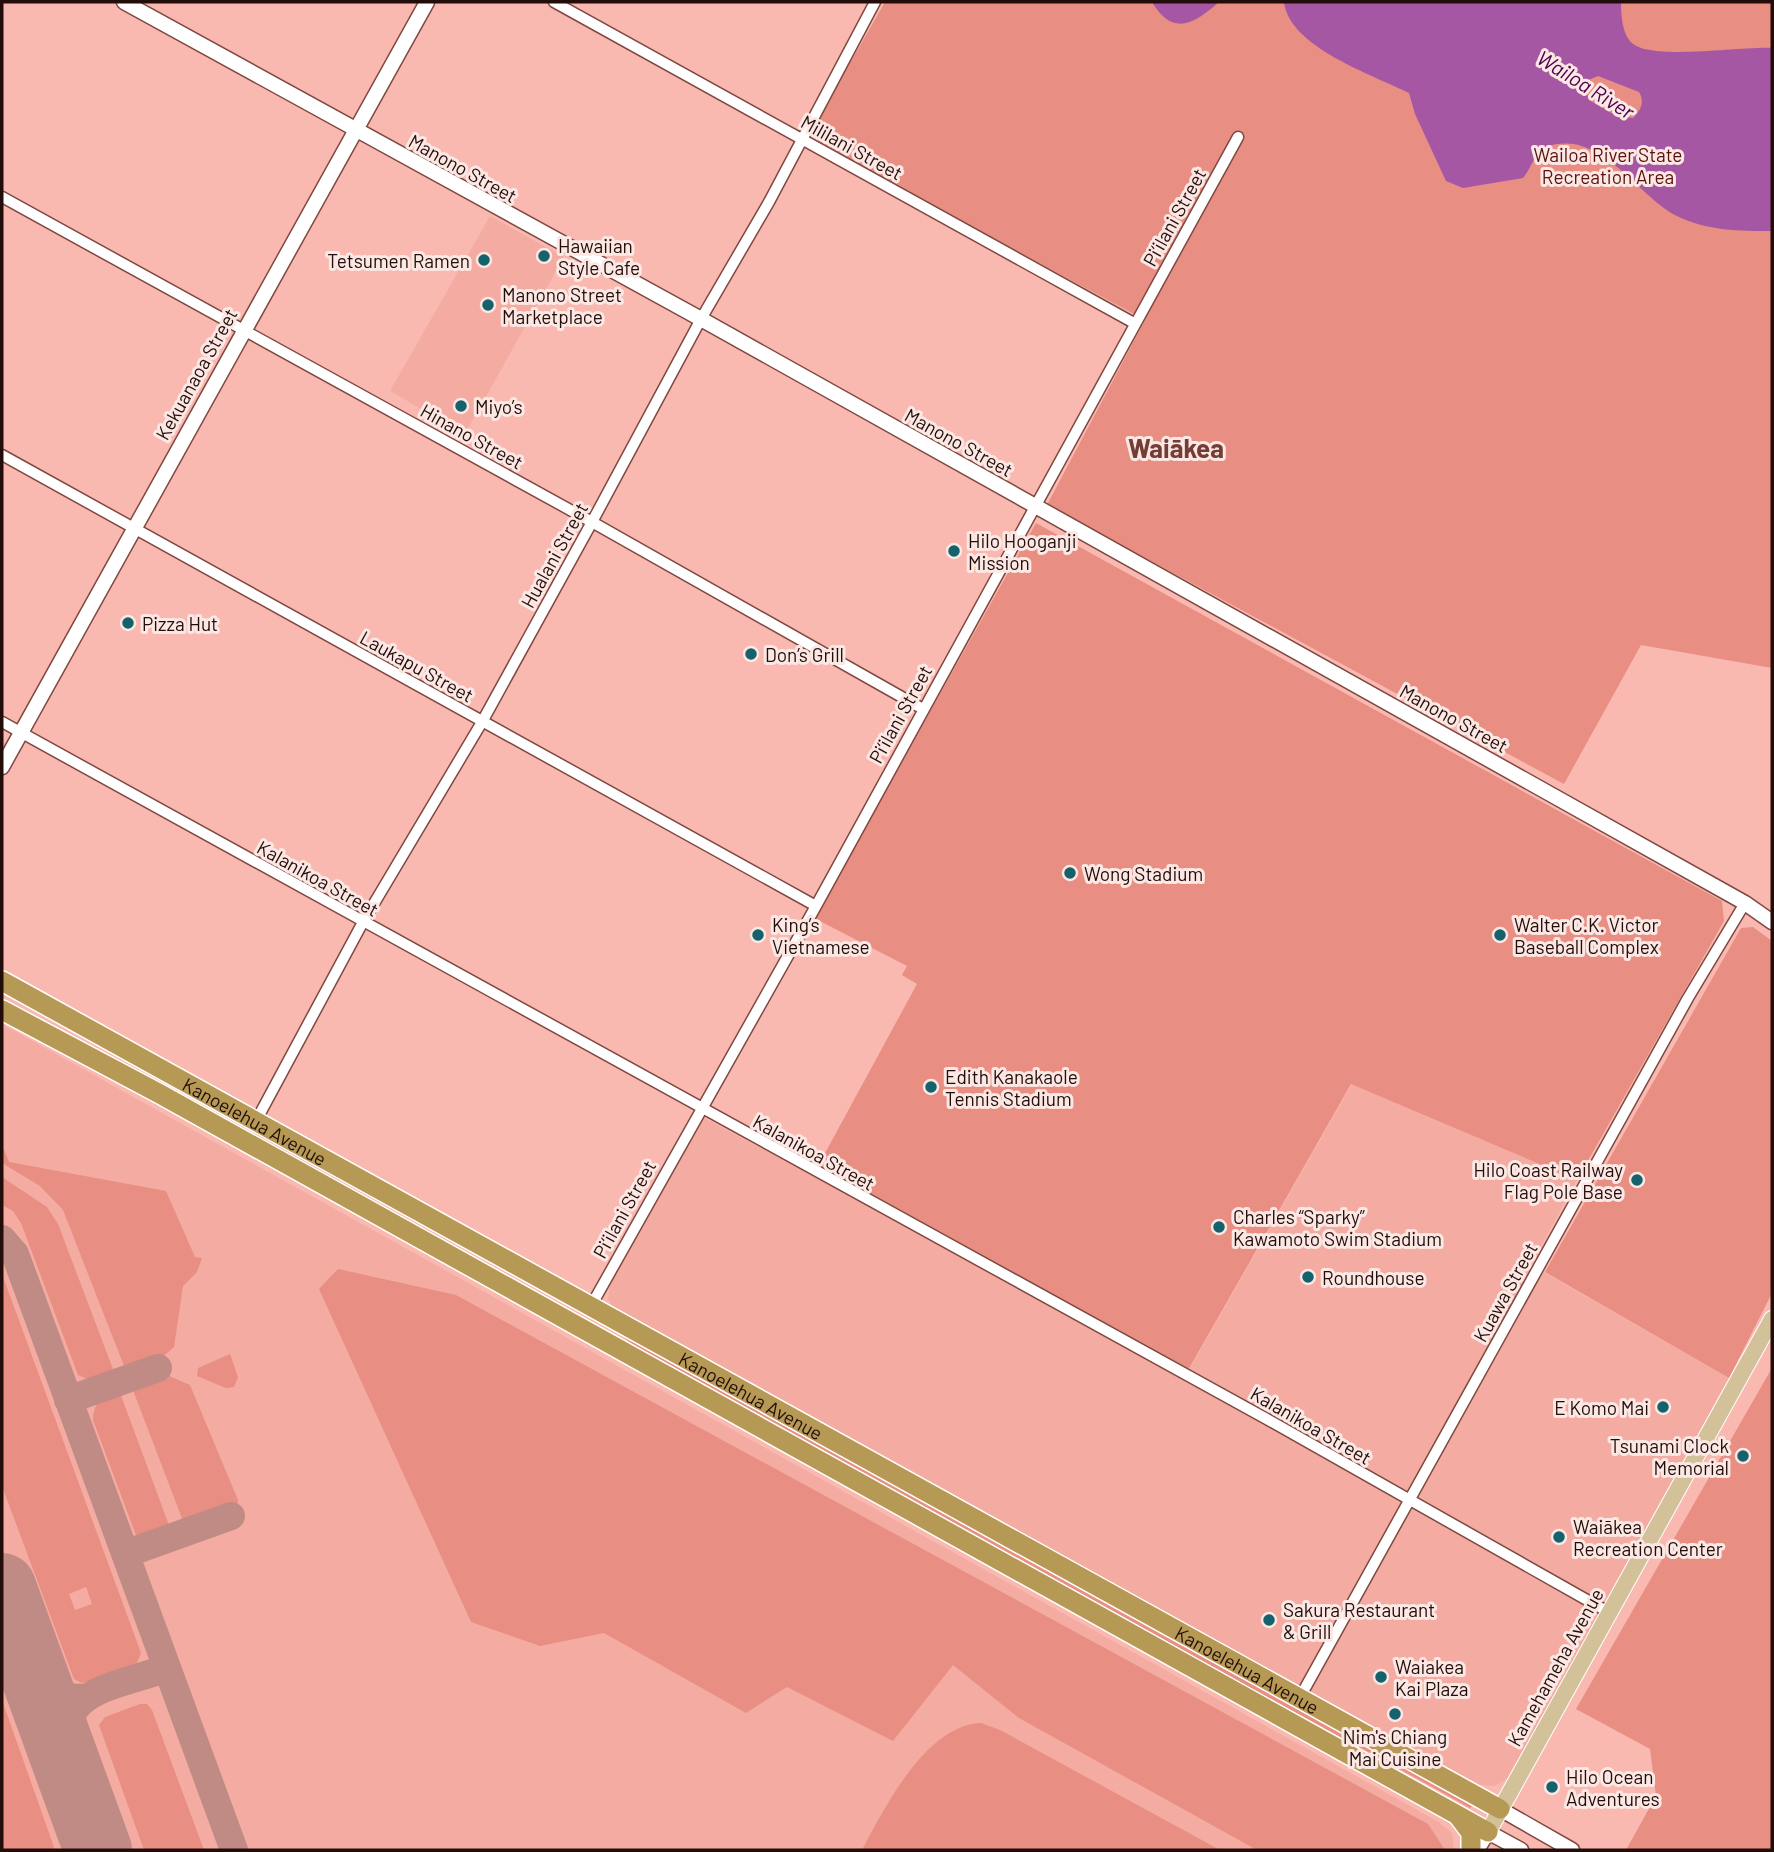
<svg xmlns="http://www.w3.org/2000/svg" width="1774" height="1852" font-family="Barlow,sans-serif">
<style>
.built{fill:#f4aca2}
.green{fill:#e88e82;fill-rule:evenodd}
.water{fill:#a557a4;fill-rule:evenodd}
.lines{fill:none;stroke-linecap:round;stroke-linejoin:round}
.taxiway{stroke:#c08b84;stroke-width:28}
.runway{stroke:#c08b84;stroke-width:68}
.street-casing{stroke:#7f4841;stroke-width:13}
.secondary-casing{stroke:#7f4841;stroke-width:17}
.primary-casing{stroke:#fff;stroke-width:18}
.highway-casing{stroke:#fff;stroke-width:22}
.street{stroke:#fff;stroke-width:10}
.secondary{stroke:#fff;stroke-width:14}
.primary{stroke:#d3c299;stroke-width:16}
.highway{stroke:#b59955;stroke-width:19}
.poi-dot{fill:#15626c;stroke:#fbe7e3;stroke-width:2.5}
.labels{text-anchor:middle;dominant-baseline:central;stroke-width:6;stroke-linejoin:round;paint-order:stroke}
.street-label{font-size:19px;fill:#230d0a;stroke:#fbe7e3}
.park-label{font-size:19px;fill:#58110d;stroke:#fbe7e3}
.poi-label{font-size:19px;fill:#230d0a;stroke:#fbe7e3;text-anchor:start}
.water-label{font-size:21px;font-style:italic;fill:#4c004d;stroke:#fbe7e3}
.district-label{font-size:26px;font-weight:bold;fill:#733d36;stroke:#fbe7e3}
</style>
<rect width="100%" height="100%" fill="#fab9b0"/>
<path class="built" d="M490,216L564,257L465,434L390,391Z
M2,1024L1439,1822L1452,1833L1454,1850H2Z
M1352,1084L1577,1180L1531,1265L1729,1378L1508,1778L1495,1786L1480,1785L613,1308L608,1299L610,1284L701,1116L1185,1377Z"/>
<path class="green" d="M885,2H1772V668L1641,645L1564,784L1047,505L1145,320L821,146L812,129Z
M1036,523L1722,901L1724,921L1577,1180L1351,1084L1187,1372L818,1166L917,984L902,975L907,966L814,918Z
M1753,927L1772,941V1293L1729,1378L1545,1272L1741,928Z
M2,1145L9,1162L166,1191L195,1257L202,1258L197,1272L183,1286L174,1347L159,1360L126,1371L63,1210L40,1186L2,1163Z
M2,1177L47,1207L58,1224L116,1377L94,1382L78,1375L21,1223L13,1211L2,1205Z
M338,1269L456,1295L1428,1824L1445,1850H1257L1019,1718L953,1665L893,1741L787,1687L746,1713L604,1633L540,1646L471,1622L319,1289Z
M2,1274L141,1653L136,1665L82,1683L74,1679L2,1486ZM86,1587L92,1604L75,1610L69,1594Z
M622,1336L1474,1805L1470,1808C1384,1760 1299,1714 1213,1670C1098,1611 987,1543 875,1480C792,1434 696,1395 622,1336Z
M230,1354L238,1377L234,1387L226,1388L197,1376L198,1368Z
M1772,1368V1850H1626L1656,1796L1650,1749L1576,1709Z
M167,1375L190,1385L238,1500L237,1507L183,1521L131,1385Z
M119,1390L170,1528L141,1538H137L93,1420C94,1401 102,1396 119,1390Z
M2,1700L55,1850H2Z
M140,1704H147L152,1710L204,1850H144L99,1725L105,1717Z
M981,1723L1000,1730L1220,1850H862C885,1807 926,1725 981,1723Z"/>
<path class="water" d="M1152,2H1219C1194,24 1173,37 1152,2Z
M1284,2H1621C1621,14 1622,34 1632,43C1651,61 1743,46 1772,48V231C1739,231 1708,231 1677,216C1637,196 1602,130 1549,146C1534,151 1532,168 1523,178L1463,188L1446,181L1415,114L1409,93C1373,75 1289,47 1284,2ZM1598,76L1639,92C1645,102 1641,110 1633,118L1615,115L1589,100L1585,87L1586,81Z"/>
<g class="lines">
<path class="taxiway" d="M2,1239L15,1254L234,1850
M68,1400L158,1368
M125,1554L231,1516
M30,1666C45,1688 60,1701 88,1697
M67,1766C54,1688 107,1690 167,1668"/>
<path class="runway" d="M2,1587L98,1850"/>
<g class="street-casing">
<path id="street" d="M554,2L1134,323
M2,197L592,522L923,709
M2,455L816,906
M2,722L1265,1418L1610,1613
M256,1121L363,922L482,722L592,522L701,319L769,202L875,2
M591,1306L816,906L1238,137
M1299,1699L1688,998L1745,903"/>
</g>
<g class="secondary-casing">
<path id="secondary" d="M124,2L701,319L1745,903L1772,922
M2,767L427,2
M1500,1809L1572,1850
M1477,1850L1488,1832L1521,1850"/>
</g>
<g class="primary-casing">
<path id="primary" d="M1488,1832L1772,1319"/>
</g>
<g class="highway-casing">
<g id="highway">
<path id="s1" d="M2,981L1500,1809"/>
<path d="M2,1010L160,1094L1488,1832"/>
<path d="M1459,1817L1471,1833V1850"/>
</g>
</g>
<use href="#street" class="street"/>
<use href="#secondary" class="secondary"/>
<use href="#primary" class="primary"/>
<use href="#highway" class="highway"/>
</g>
<g class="poi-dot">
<circle cx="544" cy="256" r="7"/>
<circle cx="484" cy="260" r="7"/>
<circle cx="488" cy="305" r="7"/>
<circle cx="461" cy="406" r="7"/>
<circle cx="954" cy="551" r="7"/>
<circle cx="128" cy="623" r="7"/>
<circle cx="751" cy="654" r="7"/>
<circle cx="1070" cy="873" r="7"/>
<circle cx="758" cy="935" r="7"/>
<circle cx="1500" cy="935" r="7"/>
<circle cx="931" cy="1087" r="7"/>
<circle cx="1637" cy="1180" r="7"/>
<circle cx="1219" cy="1227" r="7"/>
<circle cx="1308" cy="1277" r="7"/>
<circle cx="1663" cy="1407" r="7"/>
<circle cx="1743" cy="1456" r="7"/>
<circle cx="1559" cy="1537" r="7"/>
<circle cx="1269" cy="1620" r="7"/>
<circle cx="1381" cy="1677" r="7"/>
<circle cx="1395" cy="1714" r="7"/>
<circle cx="1552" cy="1787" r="7"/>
</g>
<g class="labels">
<g class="street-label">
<text transform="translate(852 147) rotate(29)">Mililani Street</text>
<text transform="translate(463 168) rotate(29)">Manono Street</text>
<text transform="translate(1174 217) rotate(-61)">Pi‘ilani Street</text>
<text transform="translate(196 374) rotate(-61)">Kekuanaoa Street</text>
<text transform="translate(472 436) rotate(29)">Hinano Street</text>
<text transform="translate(959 442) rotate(29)">Manono Street</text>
<text transform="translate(554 555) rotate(-61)">Hualani Street</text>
<text transform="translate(417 666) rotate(29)">Laukapu Street</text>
<text transform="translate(900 714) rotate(-61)">Pi‘ilani Street</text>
<text transform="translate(1454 718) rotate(29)">Manono Street</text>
<text transform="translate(318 878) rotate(29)">Kalanikoa Street</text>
<text stroke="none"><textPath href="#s1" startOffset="289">Kanoelehua Avenue</textPath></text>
<text transform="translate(814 1152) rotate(29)">Kalanikoa Street</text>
<text transform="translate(624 1209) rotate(-61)">Pi‘ilani Street</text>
<text transform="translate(1505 1292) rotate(-61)">Kuawa Street</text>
<text stroke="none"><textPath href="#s1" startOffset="856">Kanoelehua Avenue</textPath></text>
<text transform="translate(1311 1425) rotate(30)">Kalanikoa Street</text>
<text transform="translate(1555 1667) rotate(-61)">Kamehameha Avenue</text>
<text stroke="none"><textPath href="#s1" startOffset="1423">Kanoelehua Avenue</textPath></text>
</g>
<g class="park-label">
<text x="1608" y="154">Wailoa River State<tspan x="1608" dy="22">Recreation Area</tspan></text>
</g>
<g class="poi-label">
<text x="558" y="245">Hawaiian<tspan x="558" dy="22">Style Cafe</tspan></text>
<text x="470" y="260" text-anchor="end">Tetsumen Ramen</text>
<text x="502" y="294">Manono Street<tspan x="502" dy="22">Marketplace</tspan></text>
<text x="475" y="406">Miyo’s</text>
<text x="968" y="540">Hilo Hooganji<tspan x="968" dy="22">Mission</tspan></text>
<text x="142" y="623">Pizza Hut</text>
<text x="765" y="654">Don’s Grill</text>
<text x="1084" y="873">Wong Stadium</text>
<text x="772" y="924">King’s<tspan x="772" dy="22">Vietnamese</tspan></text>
<text x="1514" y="924">Walter C.K. Victor<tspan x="1514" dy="22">Baseball Complex</tspan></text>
<text x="945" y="1076">Edith Kanakaole<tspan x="945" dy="22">Tennis Stadium</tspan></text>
<text x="1623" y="1169" text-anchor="end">Hilo Coast Railway<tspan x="1623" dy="22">Flag Pole Base</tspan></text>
<text x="1233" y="1216">Charles “Sparky”<tspan x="1233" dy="22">Kawamoto Swim Stadium</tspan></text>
<text x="1322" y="1277">Roundhouse</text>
<text x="1649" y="1407" text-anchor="end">E Komo Mai</text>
<text x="1729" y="1445" text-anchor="end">Tsunami Clock<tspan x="1729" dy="22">Memorial</tspan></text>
<text x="1573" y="1526">Waiākea<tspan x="1573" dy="22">Recreation Center</tspan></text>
<text x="1283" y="1609">Sakura Restaurant<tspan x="1283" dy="22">&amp; Grill</tspan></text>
<text x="1395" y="1666">Waiakea<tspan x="1395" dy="22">Kai Plaza</tspan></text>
<text x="1395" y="1736" text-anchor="middle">Nim's Chiang<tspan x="1395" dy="22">Mai Cuisine</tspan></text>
<text x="1566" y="1776">Hilo Ocean<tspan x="1566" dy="22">Adventures</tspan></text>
</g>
<g class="water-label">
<text transform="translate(1586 84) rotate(32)">Wailoa River</text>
</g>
<g class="district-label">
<text x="1176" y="447">Waiākea</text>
</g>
</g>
<rect width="1774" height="1852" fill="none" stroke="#230d0a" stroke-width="7"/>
</svg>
